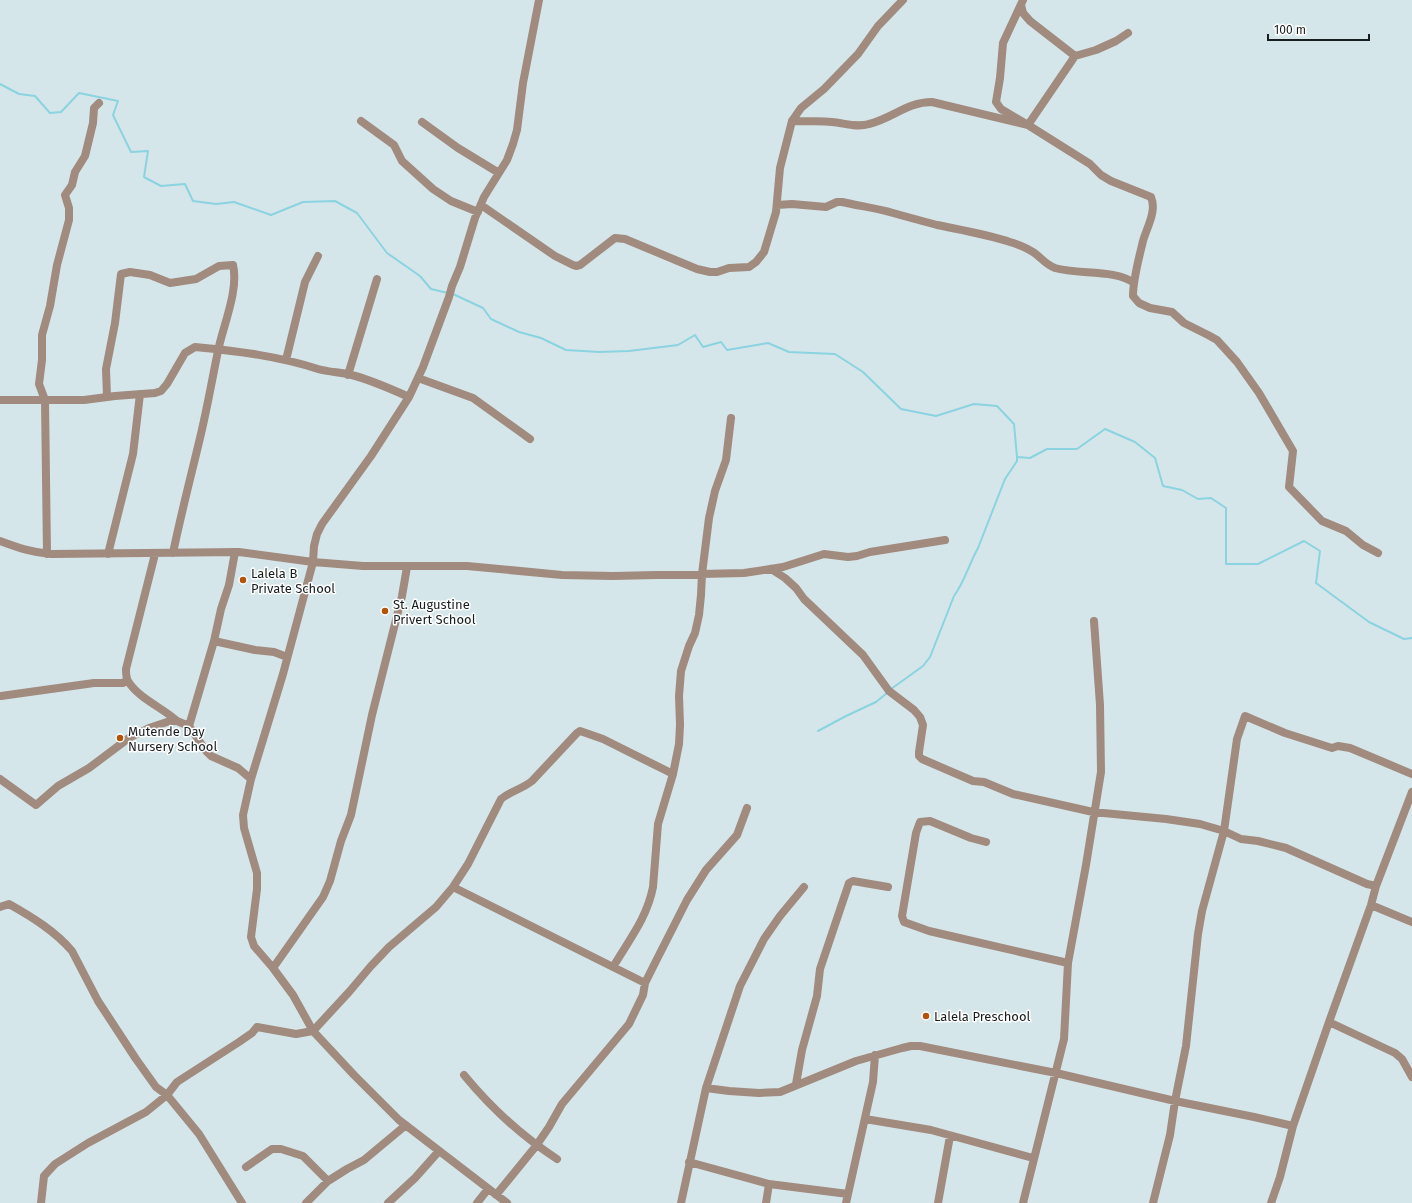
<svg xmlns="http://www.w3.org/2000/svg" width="1412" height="1203" font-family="'Fira Sans',sans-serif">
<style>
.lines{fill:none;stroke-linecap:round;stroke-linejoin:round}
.stream{stroke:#8bd3e0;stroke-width:2}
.minor{stroke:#a18a7e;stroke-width:8}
.poi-dot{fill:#b25308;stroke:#fff;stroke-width:1.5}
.labels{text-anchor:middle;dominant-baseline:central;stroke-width:3;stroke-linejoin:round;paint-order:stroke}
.poi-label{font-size:13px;fill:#171e1f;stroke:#fff;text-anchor:start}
</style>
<rect width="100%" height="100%" fill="#d5e6ea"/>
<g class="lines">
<path class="stream" d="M0,84L19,94L35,96L50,113L61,112L79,93L118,101L113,115L131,152L148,151L144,177L161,186L185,184L193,201L216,204L234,202L271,215L303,202L335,201L357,213L387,253L420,276L431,289L448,293
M453,294L483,308L491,319L519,332L541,338L566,350L599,352L629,351L678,345L695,335L703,347L721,342L727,350L768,343L789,352L835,354L863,372L901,409L936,416L974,404L997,406L1014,424L1017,457L1030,458L1047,449H1077L1105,429L1135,442L1155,458L1163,486L1182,490L1198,499L1211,498L1226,508V564H1258L1304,541L1320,551L1316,583L1369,622L1404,639L1412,638
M891,689L923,666L930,657L954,596C965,581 969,564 978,548L1005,479L1017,461V457
M818,731L846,716L876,702L887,693"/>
<path class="minor" d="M539,0L523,83L517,130L513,144L507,160L484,197L475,218L460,267L452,286L449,297L423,367L409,397L371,456L322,524L317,534L314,546L313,562L283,674L251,779L243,815L244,828L257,873V889L251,937L254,946L273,968L293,995L313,1031L349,992L371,966L389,947L436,907L453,887L468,864L501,799C511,791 522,789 532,781L577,733L580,731L583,732L603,739L673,774
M1023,0L1003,43L1000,78L996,102L1001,109L1028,125L1075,56L1096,50L1116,41L1128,33
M1021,5L1023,13L1030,21L1075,56
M361,121L394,145L402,161L433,189L451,201L478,212
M792,121C806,121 819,121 832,122C844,123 857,128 869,124C893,118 907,102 932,102L1028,125L1090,164L1101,175L1111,181L1151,197C1157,211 1147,227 1143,241C1139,258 1133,279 1133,296L1139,303L1150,308L1172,312L1184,323L1208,335L1217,340L1237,362L1259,393L1293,451L1289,487L1322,521L1346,531L1363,545L1378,553
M422,122L458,148L499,173
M481,205L555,256L573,265L576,266L580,265L615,238L625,239L697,269L710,272H717L729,268L749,267L756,262L764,252L776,212L780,168L792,121L801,108L824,89L858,54L878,26L903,0
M777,205L792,204L826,207L837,202H842C859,206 876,208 893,213C907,217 922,221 937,225C961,230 986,234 1010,242C1020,245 1030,249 1037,255C1043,260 1047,265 1055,268C1078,275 1115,269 1134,283
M286,360L305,282L318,256
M348,375L377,279
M418,378L473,398L530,439
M107,397L106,369L115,323L121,274L130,272L150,275L170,283L196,279L219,266L233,265C239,290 223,326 218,351C212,380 207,409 200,438C191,476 181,514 173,553
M0,400H84L115,396L155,393L161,391L167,384L185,353L195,347C237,351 278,356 318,369C328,372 338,372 348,374C369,379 389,388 409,397
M0,541C19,548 30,552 51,554L239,552L313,562L363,566H467L562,575L613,576L744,573L783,567L824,554L848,557L857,556L870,552L945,540
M47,554L45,400L39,384L42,360V335L50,306L57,265L69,220V208L65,195L72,185L75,172L85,156L93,123L94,108L99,103
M108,554L133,454L140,394
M155,554L126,669C126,673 126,678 128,681C138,698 163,708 177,721
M771,569L785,578L796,588L804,599L863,655L889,691L914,710L920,717L923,725L919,752V756L922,759L973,781L984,782L1013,794L1093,812L1166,819L1200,824L1224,831L1241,839L1258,841L1286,848L1367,884L1376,886
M214,641L221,609L229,585L235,552
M1,696L94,683H123L127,680
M189,726L214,641L255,650L274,652L287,657
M0,779L36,805L58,786L89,768L129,738L149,728L170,721H177L189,726L206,751L211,756L238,768L251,779
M986,842L971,838L930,821L920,822L916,833L902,916L904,922L929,931L955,937L1068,963
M453,887L645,983
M1371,905L1412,922
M0,907L9,904C32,917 55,931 72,951L98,1001L136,1059L156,1087L167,1095L199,1134L242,1203
M613,967C629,940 647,918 653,887L658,824L673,774L679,744L680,725L679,696L681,671L689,646L695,633L699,615L701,595L702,574L709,518L715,491L726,460L731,418
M273,968L323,897L330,881L341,841L351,815L372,715L402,596L407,567
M1329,1022L1395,1053L1402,1059L1412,1077
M464,1075C492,1109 520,1135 557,1159
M796,1084L802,1050L817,996L820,969L849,883L853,881L888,887
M706,1088L729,1091L759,1093L780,1092L856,1061L902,1048L911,1046H920L1056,1073L1175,1101L1254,1117L1293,1126
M865,1119L931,1130L1033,1158
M689,1162L769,1184L848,1194
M246,1167L272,1149H281L303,1156L328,1181L347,1169L364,1160L406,1125
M496,1195L536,1146L549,1127L562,1104L629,1024L643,995L645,983L656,961L687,900L706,870L737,835L747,808
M41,1203L44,1176L55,1164L88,1143L146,1112L167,1095L177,1082L239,1042L252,1033L257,1027L296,1034L313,1031L354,1075L399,1120L507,1203
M306,1203L328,1181
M388,1203L415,1178L439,1151
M477,1203L488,1189
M681,1203L706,1088L740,986L764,939L780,916L804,887
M766,1203L769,1184
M846,1203L873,1082L875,1055
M938,1203L950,1136
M1023,1203L1064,1039L1068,963L1086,865L1101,772L1100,705L1094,621
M1153,1203L1170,1135L1175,1101L1186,1046L1198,934L1202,911L1224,831L1237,739L1245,716L1285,733L1332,748L1338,746L1350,748L1412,774
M1271,1203L1280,1177L1293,1126L1329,1022L1371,905L1376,886L1412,792"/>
</g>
<g class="poi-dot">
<circle cx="243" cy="580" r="4"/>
<circle cx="385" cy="611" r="4"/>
<circle cx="120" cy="738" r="4"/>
<circle cx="926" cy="1016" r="4"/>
</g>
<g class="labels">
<g class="poi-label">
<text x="251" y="573">Lalela B<tspan x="251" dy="15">Private School</tspan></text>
<text x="393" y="604">St. Augustine<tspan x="393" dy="15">Privert School</tspan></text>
<text x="128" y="731">Mutende Day<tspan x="128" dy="15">Nursery School</tspan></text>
<text x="934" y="1016">Lalela Preschool</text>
</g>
</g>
<path d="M1268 34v6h101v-6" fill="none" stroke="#171e1f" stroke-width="2"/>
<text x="1274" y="34" font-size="12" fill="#171e1f" stroke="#ffffff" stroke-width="3" paint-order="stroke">100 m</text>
</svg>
